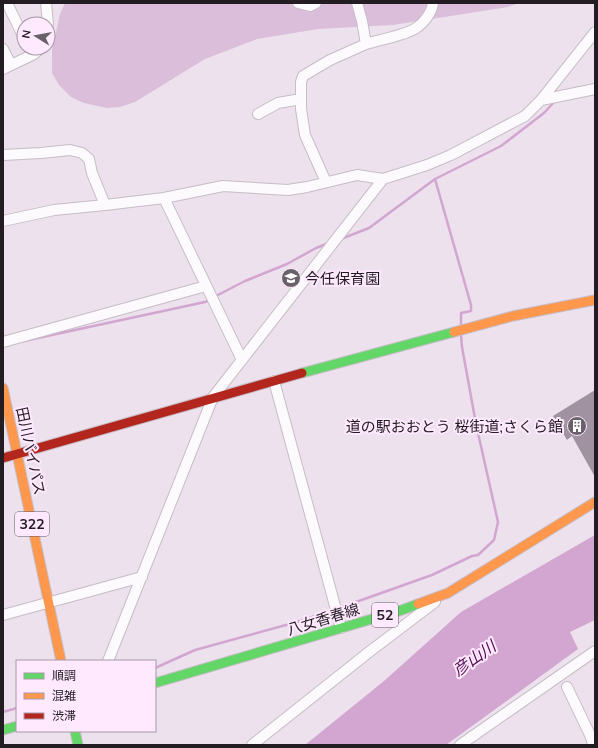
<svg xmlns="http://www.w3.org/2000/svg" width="598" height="748" font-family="Mulish,'Noto Sans JP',sans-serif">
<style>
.green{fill:#dbbeda}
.water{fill:#d2a6d1}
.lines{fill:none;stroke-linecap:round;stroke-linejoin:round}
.stream{stroke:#d2a6d1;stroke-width:2.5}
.building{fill:#a192a1}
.street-casing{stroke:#c6bdc6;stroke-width:12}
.fast-casing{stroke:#c6bdc6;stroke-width:11}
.slow-casing{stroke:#c6bdc6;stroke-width:11}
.jam-casing{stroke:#c6bdc6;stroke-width:11}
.street{stroke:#fcfafc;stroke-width:10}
.fast{stroke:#63d668;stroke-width:9}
.slow{stroke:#ff974d;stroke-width:9}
.jam{stroke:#b3261e;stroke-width:9}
.labels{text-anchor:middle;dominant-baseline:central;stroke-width:4;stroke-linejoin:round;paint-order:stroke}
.shield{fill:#ffe9fe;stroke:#655a65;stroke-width:1}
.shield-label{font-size:14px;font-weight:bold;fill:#231c23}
.poi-label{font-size:15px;fill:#231c23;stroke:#ffe9fe;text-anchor:start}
.street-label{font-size:15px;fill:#231c23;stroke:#ffe9fe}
.water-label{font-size:16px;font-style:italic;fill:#510953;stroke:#ffe9fe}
</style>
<rect width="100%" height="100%" fill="#ece1ec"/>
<path class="green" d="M65,3H519L508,7L393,25L318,29L257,39L205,59L135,102L120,107L107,108L84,103L71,97L59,85L52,73V50L60,14Z"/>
<path class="water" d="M595,535V620L570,632L578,649L446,745H305L384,681L461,612Z"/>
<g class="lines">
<path class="stream" d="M435,179L471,305V311L461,313V326
M341,239L369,228L435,179L501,146L544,113L555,101
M214,297L245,281L287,264L316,248L329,243
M24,341L205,302L210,300
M339,608L432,575L472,556L478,555L494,540L498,522L476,424L462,347L461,335
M155,668L195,650L297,622L334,610
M3,712L17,708"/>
</g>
<path class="building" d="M595,390V477L572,436L567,440L553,416Z"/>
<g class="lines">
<g class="street-casing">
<path id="street" d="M7,3L24,38
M46,3L48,24
M298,3L310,6L316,3
M357,3L362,21L366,44C378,40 407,35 416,28C424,23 432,12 433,3
M3,49L11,65
M3,69L34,54L41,48
M541,100L595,89
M258,114L278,103L301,99
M3,155L41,153L70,150L82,153L89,159L92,173L105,205
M326,182L305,135L301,109V82L303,76L330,60L366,44
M164,198L242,360
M3,221L54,210L105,205L164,198L223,186L288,190L307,187L357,175L383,179L427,165L451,155L525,116L541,100L595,32
M3,342L206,286
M274,381L341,628
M3,615L142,577
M108,661L213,397L383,179
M567,687L591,737L593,745
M252,745L369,652L435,602
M460,745L595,651"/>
</g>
<g class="fast-casing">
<path id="fast" d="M302,373L454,332
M155,683L399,611L418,604
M3,730L17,726
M75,731L78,745"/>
</g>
<g class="slow-casing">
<path id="slow" d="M454,332L513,316L595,300
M3,388L61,661
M418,604L448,593L595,502"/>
</g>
<g class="jam-casing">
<path id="jam" d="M3,458L302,373"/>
</g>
<use href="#street" class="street"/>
<use href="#fast" class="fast"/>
<use href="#slow" class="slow"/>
<use href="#jam" class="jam"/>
</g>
<defs>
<g id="school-disc" transform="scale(1)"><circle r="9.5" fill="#696169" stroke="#ffe9fe"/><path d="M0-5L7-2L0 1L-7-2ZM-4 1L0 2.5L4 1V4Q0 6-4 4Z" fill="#fff"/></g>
<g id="building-disc" transform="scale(1)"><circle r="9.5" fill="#696169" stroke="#ffe9fe"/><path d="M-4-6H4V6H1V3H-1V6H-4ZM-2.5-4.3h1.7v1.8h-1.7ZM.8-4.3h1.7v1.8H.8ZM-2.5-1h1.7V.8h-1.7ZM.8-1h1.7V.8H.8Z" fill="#fff"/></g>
</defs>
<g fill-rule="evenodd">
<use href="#school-disc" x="291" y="278"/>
<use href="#building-disc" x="577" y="426"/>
</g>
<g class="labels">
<g class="shield">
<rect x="15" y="512" width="34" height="24" rx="3"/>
<rect x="372" y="603" width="26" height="24" rx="3"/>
</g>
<g class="shield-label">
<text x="32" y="524">322</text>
<text x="385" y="615">52</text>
</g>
<g class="poi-label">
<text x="305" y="278">今任保育園</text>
<text x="563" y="426" text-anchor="end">道の駅おおとう 桜街道;さくら館</text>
</g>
<g class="street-label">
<text transform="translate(31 451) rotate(78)">田川バイパス</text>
<text transform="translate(323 619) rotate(-17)">八女香春線</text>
</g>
<g class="water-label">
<text transform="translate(474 658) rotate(-35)">彦山川</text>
</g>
</g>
<rect width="598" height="748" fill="none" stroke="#231c23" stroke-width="8"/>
<rect x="16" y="660" width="140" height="72" fill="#ffe9fe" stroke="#a797a6"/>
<rect x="24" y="673" width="20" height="6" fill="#63d668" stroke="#a797a6"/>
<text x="52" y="680" font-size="12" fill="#231c23">順調</text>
<rect x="24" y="693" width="20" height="6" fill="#ff974d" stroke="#a797a6"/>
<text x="52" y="700" font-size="12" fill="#231c23">混雑</text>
<rect x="24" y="713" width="20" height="6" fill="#b3261e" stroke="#a797a6"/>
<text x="52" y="720" font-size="12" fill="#231c23">渋滞</text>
<g transform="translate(36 36) rotate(281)"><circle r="19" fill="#ffe9fe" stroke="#a797a6"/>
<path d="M0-3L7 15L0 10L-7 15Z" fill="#696169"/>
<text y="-6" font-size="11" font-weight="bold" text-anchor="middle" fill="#231c23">N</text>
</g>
</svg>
